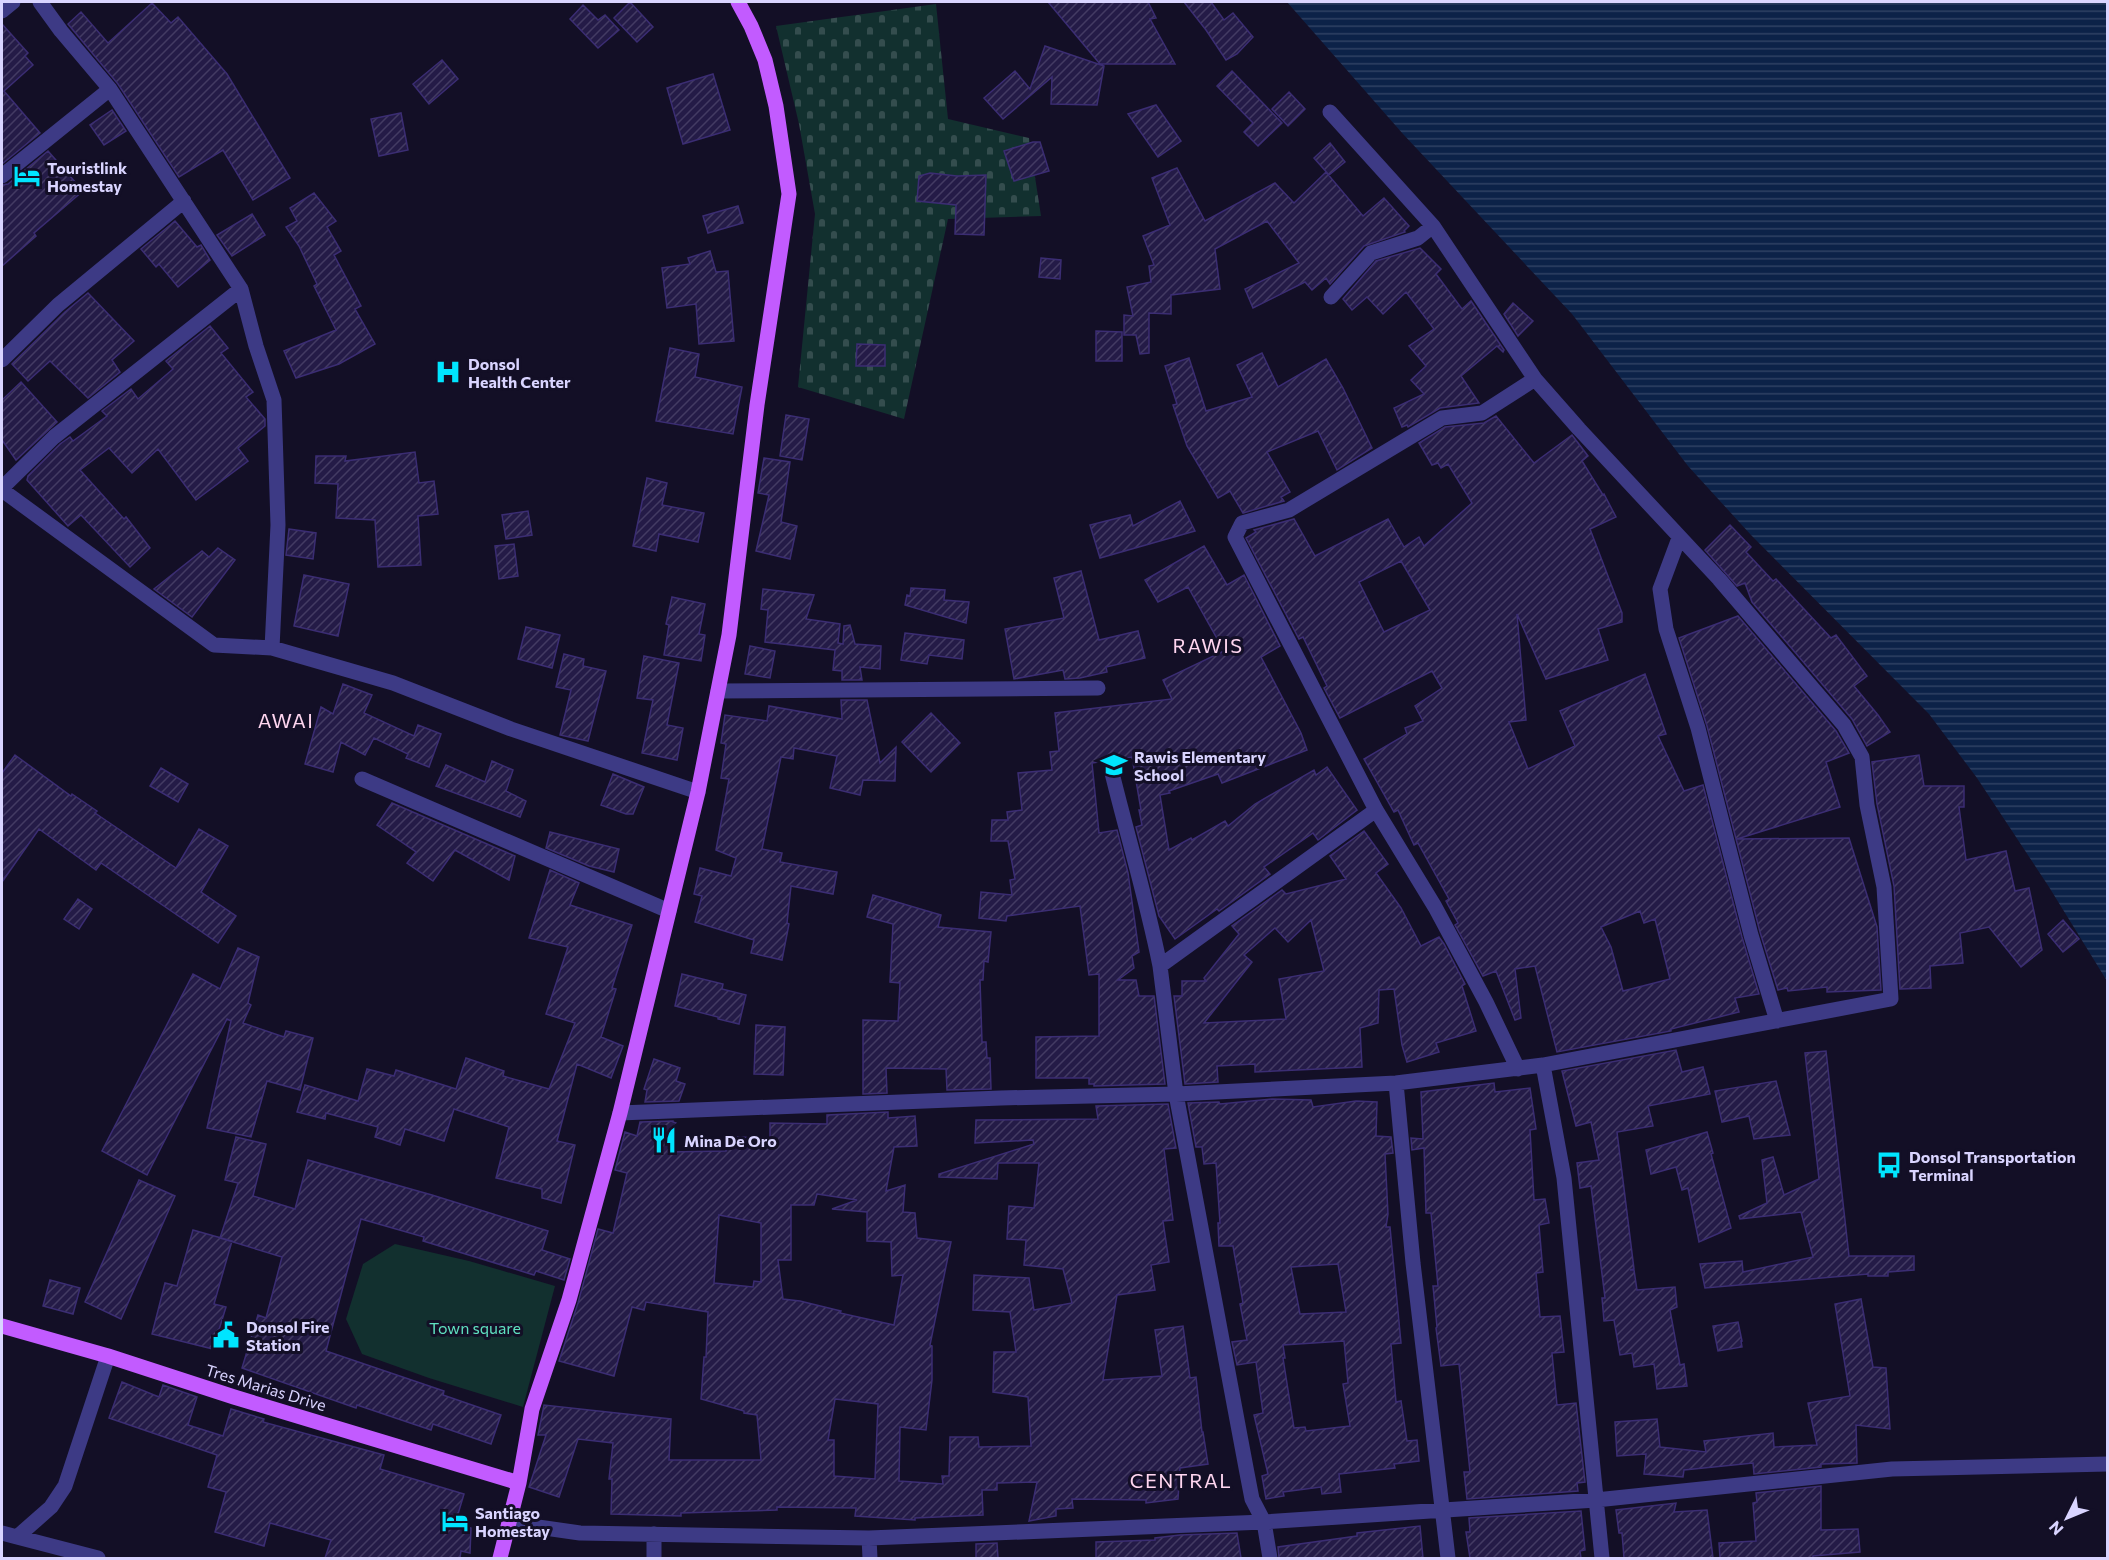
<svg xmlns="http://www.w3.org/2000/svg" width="2109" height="1560" font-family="Commissioner,sans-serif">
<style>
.cemetery{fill:url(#cemetery-stones)}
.green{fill:#12302f}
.water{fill:url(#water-rules)}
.building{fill:url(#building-hatch);stroke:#3b2d73;stroke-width:1.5;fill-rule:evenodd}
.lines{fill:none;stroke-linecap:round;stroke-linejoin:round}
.minor{stroke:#3d3a85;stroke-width:15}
.major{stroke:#c25bff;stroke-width:15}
.labels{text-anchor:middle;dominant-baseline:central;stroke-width:6;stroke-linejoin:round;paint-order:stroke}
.poi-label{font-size:16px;font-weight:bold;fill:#d9d4ff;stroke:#130f26;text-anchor:start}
.park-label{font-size:16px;fill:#5fe0c0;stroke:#130f26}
.street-label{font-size:16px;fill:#d9d4ff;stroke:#130f26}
.quarter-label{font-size:20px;letter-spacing:1.5px;fill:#ffd6f0;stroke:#130f26}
</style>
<defs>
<pattern id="cemetery-stones" width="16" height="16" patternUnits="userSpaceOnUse" patternTransform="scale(1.5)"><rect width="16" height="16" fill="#12302f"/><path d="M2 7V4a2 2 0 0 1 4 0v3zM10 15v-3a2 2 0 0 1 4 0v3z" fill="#344d4e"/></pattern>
<pattern id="water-rules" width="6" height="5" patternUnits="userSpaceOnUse" patternTransform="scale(1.5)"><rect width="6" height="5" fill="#0c2248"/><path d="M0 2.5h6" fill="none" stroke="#2f4163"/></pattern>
<pattern id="building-hatch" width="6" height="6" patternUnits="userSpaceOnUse" patternTransform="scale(1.5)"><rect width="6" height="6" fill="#241b47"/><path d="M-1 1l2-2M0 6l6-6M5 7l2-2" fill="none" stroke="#433b63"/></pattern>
</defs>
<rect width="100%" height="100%" fill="#130f26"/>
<path class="cemetery" d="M936,4L948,119L1029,138L1041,216L948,219L904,419L798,387L815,214L799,124L776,26Z"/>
<path class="green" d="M395,1244L469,1261L555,1286L523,1407L429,1378L362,1354L346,1319L363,1264Z"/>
<path class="water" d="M1287,2H2107V981L2049,887L1977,778L1929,714L1751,535L1688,466L1572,314L1403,134Z"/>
<path class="building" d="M630,2L653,27L637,42L614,18Z
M1048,2H1148L1156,18L1150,19L1175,64H1100Z
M1184,2H1211L1224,20L1233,13L1253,37L1237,54L1226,60L1206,30Z
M152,3L171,23L178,17L227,74L290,178L253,200L223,150L179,177L118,84L68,24L81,12L108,43Z
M583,5L598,20L605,15L619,30L598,48L570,19Z
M2,24L28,53L25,56L33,65L4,91L40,133L2,164Z
M1045,46L1104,66L1097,105L1051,104L1052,77L1003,119L984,98L1015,71L1030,89Z
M442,60L458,79L429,104L413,84Z
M1232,71L1282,123L1258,146L1244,132L1253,123L1217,86Z
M713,74L730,130L683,144L667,88Z
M1289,92L1305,109L1288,126L1272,109Z
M1156,105L1181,141L1158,157L1128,114Z
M112,110L126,131L104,145L90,125Z
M401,113L408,150L379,156L371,119Z
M1033,142H1040L1049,171L1014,181L1004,151Z
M1330,143L1345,162L1329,175L1314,158Z
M48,151L83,191L34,233L36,236L2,266V185L8,184Z
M1177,168L1205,221L1275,183L1294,203L1326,172L1363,216L1384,198L1409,226L1404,231L1405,232L1364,246L1330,284L1326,278L1312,290L1305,282L1253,308L1245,289L1299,263L1267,221L1215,249L1220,289L1171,295V314L1149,313V353L1140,354L1136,335H1124V315L1133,316L1127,287L1151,282L1149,266L1154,265L1143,236L1170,225L1152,178Z
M930,173L957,176L986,175L984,235L955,234L956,205L917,201L919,176Z
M314,193L336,221L327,227L341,251L334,255L361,306L355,309L375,344L339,364L296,378L284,351L336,330L314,286L317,284L299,246L286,227L297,221L290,208Z
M738,206L743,223L708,233L703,216Z
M252,214L265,235L232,256L217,235Z
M175,221L197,247L201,245L210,260L178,287L159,264L156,267L141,249Z
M1420,248L1441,269L1436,274L1462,309L1471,301L1504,350L1503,352L1497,346L1461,376L1479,403L1440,408L1408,427L1407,425L1402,427L1394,408L1424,394L1411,380L1426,366L1409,346L1434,329L1406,292L1383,314L1367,297L1352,310L1343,299L1376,261Z
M710,251L716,272L728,271L734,341L699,344L696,304L667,308L662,268L690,264L688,258Z
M1041,258L1061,260L1060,279L1039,277Z
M88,293L134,341L112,360L120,372L88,398L50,361L28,381L12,364L65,312Z
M1513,303L1533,321L1518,336L1504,314Z
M210,326L228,348L221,353L253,392L246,397L265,419V426L238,448L248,461L196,500L158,449L132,473L109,448L80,470L124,519L126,517L150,548L130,567L81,515L68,526L27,480L28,476L60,444L70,437L73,441L107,416L102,411L131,389L138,399L173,369L166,361Z
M1096,331L1122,332V361H1096Z
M857,344L885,345V366H856Z
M670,348L699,354L695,377L742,387L733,434L656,421Z
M1262,353L1278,387L1326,359L1343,388L1372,448L1337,470L1318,431L1267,452L1290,492L1281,497L1284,501L1243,513L1230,491L1218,498L1187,446L1173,405L1177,404L1165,366L1189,358L1206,411L1252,397L1237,365Z
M21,382L57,422L16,460L2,440V400Z
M786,415L809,419L802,460L780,456Z
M1496,416L1534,463L1572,435L1588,456L1582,461L1603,495L1604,494L1616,517L1590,529L1622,613V622L1598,629L1608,660L1546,679L1517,614L1526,720L1509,722L1528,769L1575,746L1560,711L1645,674L1666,734L1658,736L1684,791L1703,785L1742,937L1759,994L1735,998L1739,1012L1671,1029V1031L1557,1052L1535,966L1515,969L1521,1018L1515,1020L1496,971L1483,976L1455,925L1458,923L1446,901L1449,899L1418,843L1414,845L1398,810L1394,812L1364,759L1407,734L1405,728L1423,721L1415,706L1442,688L1432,671L1340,718L1324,688L1327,686L1303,637L1299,639L1246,538L1256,532L1254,530L1294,519L1315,556L1388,519L1404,547L1419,537L1424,546L1472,503L1448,464L1441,468L1438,463L1432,465L1419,443L1445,427L1484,423ZM1401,561L1430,610L1384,632L1359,582ZM1640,911L1644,923L1655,919L1670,979L1623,991L1611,947L1601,927Z
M415,452L419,483L434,481L438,514L418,516L421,565L378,567L375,520L336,518L338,484L315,483L316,456H346L345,461Z
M764,458L790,462L781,522L797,526L790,559L756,551L769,495L758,493Z
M647,478L667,483L662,505L704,513L698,542L659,534L656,551L633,546Z
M1180,501L1195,531L1100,558L1090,525L1130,515L1133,526Z
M528,511L532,535L506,539L502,515Z
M1730,525L1751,547L1746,552L1773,581L1776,579L1831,638L1836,635L1867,676L1854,686L1878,715L1890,732L1867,746L1852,719L1752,602L1745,583L1737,586L1705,550Z
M289,529L316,533L313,559L286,555Z
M514,544L518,576L499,579L495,546Z
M1204,546L1227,585L1244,575L1280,646L1261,657L1301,733L1307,750L1222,783L1218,774L1169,791L1170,793L1160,795L1169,850L1191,838L1192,840L1225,821L1228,826L1255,804L1314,770L1316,775L1327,767L1357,810L1318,840L1313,833L1264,867L1270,874L1219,911L1217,909L1175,939L1159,916L1136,827L1142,825L1139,810H1141L1132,757L1092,763L1099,833L1117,830L1128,873L1139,952L1132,956L1134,968L1118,980H1136L1139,996H1154L1165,1084L1094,1086V1084H1089V1078H1036V1037L1099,1036V974L1089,975L1080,906L1007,916L1006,921L979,918L981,892L1012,895L1010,880L1015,879L1008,841H991L992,820H1008L1007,812L1022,810L1018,773L1052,770L1050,752L1059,751L1055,713L1172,699L1163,680L1224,651L1188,587L1158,602L1145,580Z
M218,548L235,560L192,617L154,589L202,551L209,557Z
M1081,571L1099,640L1138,631L1145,658L1106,667L1107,672L1080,678L1065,679L1063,670L1014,679L1005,629L1064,618L1054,578Z
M304,575L349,584L338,636L294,626Z
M911,588L945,590L944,600L969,602L966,623L905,605L907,595L910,596Z
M763,589L814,595L806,619L840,624L838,643L843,644L844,626L850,625L855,644L881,646L880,669L860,667L862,680H842V671L833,670L835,650L765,642L768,610L761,609Z
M672,597L705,604L699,634L705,635L701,661L664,655L669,625L666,624Z
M1738,616L1836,731L1849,753L1826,762L1840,807L1737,839L1849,838L1877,927L1881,990L1827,992V987L1788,991L1787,988L1778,990L1760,932L1707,726L1679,638Z
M526,627L560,635L552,668L518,659Z
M905,633L964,640L962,659L929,655L927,664L901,660Z
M750,646L775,651L770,678L745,674Z
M564,654L584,659L583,666L606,671L588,741L560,735L571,690L556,687Z
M644,656L679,663L667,725L683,728L677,760L642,753L653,700L637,698Z
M343,684L372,695L364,713L414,736L418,725L441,734L429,767L406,758L408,754L374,738L365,755L341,742L333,772L305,764L321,707L333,714Z
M841,700H867L880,763L896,747L895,781L863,780L860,795L830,788L837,756L794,748L793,759L781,757L762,849L782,853L780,862L837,872L833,894L791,886L787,923L789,924L782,960L751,953L754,940L695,922L702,896L694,894L700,868L731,876L736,858L716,850L729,779L721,778L726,744L721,743L725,715L767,721L769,706L842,719Z
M931,713L960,743L931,772L902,742Z
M15,755L71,796L72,794L97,811L95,813L176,868L199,829L228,846L201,892L236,916L218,943L101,863L96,870L39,829L2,882V773Z
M1919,755L1924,786H1964V807H1959L1966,860L2006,851L2015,891L2029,888L2042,950L2021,967L1989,927L1960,933L1963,963L1930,966L1931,988L1900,989L1894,886L1877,804L1872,762Z
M492,761L513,770L506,791L526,801L520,817L436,786L446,765L485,782Z
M161,768L188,784L178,802L150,786Z
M613,774L644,787L633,814H626L601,805Z
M392,803L515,856L509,880L455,850L433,881L407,863L416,852L377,825Z
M1364,831L1388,864L1376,873L1401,908L1421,946L1439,937L1444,944L1465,984L1462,986L1476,1031L1436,1043L1439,1052L1407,1062L1402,1045L1394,989L1379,990L1378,1023L1360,1028L1362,1067L1255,1072V1064L1217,1066L1218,1082L1185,1084L1174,996H1182V981H1206L1204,978L1239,934L1232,926L1282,890L1286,894L1346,879L1330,856ZM1311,920L1324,971L1279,979L1286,1019L1204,1023L1252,962L1244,955L1275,928L1288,942Z
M550,832L619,849L614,872L589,866L546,848Z
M550,870L579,883L570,905L632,925L612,988L616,989L601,1037L623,1046L611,1078L577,1064L557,1141L575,1145L561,1203L542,1198V1189L496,1178L509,1127L454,1109L444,1141L405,1129L400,1145L375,1137L378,1127L326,1113L325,1119L297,1112L305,1085L358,1101L367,1069L394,1076L396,1070L456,1089L466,1058L504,1071L503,1076L549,1089L575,1023L546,1014L568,947L529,938Z
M873,895L941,915L938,927L991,932L988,962L984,961L983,980H980L982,1042H986L987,1058H990L991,1089L947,1090L946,1069L886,1068L887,1093L863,1094V1020L898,1021L900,983L890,982L893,924L867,917Z
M78,899L92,909L79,929L64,919Z
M2063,920L2079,939L2063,952L2048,934Z
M238,948L259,957L248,1003L251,1005L243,1023L284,1037L286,1031L313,1038L300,1090L267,1081L251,1137L207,1128L231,1021L227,1019L147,1175L102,1151L193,974L220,989Z
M682,974L723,984L722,989L746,995L739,1024L718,1019V1017L675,1006Z
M756,1025L785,1027L783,1075L754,1074Z
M1676,1050L1682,1072L1703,1067L1710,1094L1648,1106L1653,1126L1617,1132L1634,1269L1630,1270H1634L1637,1290L1675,1287L1677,1307L1670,1310L1680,1365L1684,1364L1687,1386L1657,1389L1654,1364L1634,1367L1632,1353L1620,1355L1614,1320L1604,1321L1602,1298H1605L1591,1186L1580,1188L1577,1163L1599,1160L1591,1122L1576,1126L1562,1071Z
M1826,1051L1849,1256H1914V1270L1888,1272V1276H1868V1274L1705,1288L1700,1264L1742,1261L1743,1272L1813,1257L1801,1212L1740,1219L1739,1216L1767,1203L1762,1160L1773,1157L1784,1195L1819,1179L1805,1053Z
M654,1059L680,1068L676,1081L685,1084L679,1101L645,1102L647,1090L644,1089Z
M1776,1081L1790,1135L1754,1139L1749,1116L1722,1122L1715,1091Z
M1494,1083L1495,1092L1530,1088L1536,1129L1530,1130L1534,1200L1545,1199L1549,1223L1539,1225L1543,1272L1536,1273L1540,1317L1560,1316L1564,1352L1552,1353L1557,1405L1576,1403L1585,1482L1577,1483L1578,1491L1467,1499L1464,1472H1470L1459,1364L1441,1366L1436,1328L1437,1327L1433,1286H1438L1431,1213H1426L1424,1148L1412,1150L1411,1138L1423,1139L1421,1092Z
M1272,1099L1311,1100L1313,1107L1356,1101L1377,1102L1376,1136L1391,1137L1393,1153L1385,1154L1388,1214L1386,1227H1390L1401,1343L1391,1344L1396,1402L1401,1401L1407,1441L1417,1440L1419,1461L1394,1464L1395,1468L1339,1474L1341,1492L1322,1494L1321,1487L1283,1492L1284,1496L1266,1499L1262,1476L1268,1474L1254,1415L1263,1413L1256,1362L1237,1365L1232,1342L1247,1340L1240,1304L1243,1303L1233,1246H1219L1218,1223H1220L1216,1163L1204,1164L1202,1147H1196L1188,1103L1219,1102L1220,1104ZM1338,1264L1346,1312L1300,1314L1291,1267ZM1344,1341L1348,1383L1343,1384L1350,1426L1306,1431L1305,1427L1294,1428L1283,1358H1285L1283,1345Z
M1168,1104L1176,1148L1164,1149L1173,1220L1163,1221L1169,1262L1151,1265L1155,1290L1117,1295L1103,1380L1162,1376L1155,1330L1183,1326L1190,1378L1196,1377L1202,1432H1203L1208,1464L1180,1468L1178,1499L1146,1503V1500L1072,1499L1073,1508L1056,1509V1516L1029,1521L1037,1482L997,1483V1490H982L983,1515L915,1518V1520L855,1516L856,1508L777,1507V1510L681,1513V1516L611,1514L612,1479H609L613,1443L578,1439L559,1497L529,1487L546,1435H538L544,1405L671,1419L669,1460H761L757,1415L744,1413V1411L701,1399L704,1357H706L708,1312L646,1302L644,1310L632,1307L614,1376L559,1361L578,1303L598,1229L613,1233L627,1173L615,1170L625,1132L637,1136L640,1122L673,1121V1122L676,1123L668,1152L726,1151L727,1136L770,1139V1123L827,1124V1115L888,1112V1118L915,1116L917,1146L894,1147L886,1191L905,1185L903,1212L915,1213L917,1238L951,1242L930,1345L932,1346V1380L926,1430L900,1427L899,1481L943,1484L942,1476H949L950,1437H978L979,1447L1031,1446L1028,1397L993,1392L994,1352H1016L1010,1312L973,1310L974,1275L1029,1278L1034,1310L1072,1303L1063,1269L1024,1265L1026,1240L1007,1239L1009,1206L1034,1208L1039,1163H998L997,1179L939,1177V1174L1034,1144L1033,1140L975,1143L976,1120L1098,1119L1096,1106ZM817,1194L857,1200L832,1209L867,1212V1241L891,1242L892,1276L903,1275L894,1325L840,1313L841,1311L800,1301L783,1299L778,1260H791V1205H814ZM719,1215L761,1223V1282L754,1281L753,1287L714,1283ZM835,1399L878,1404L875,1479L834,1476V1440H828Z
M1707,1132L1713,1153L1711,1154L1731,1228L1699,1242L1688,1188L1682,1190L1676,1167L1651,1174L1646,1150Z
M236,1137L266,1144L253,1196L295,1209L308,1160L432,1195L548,1231L542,1250L570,1259L564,1280L536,1271L534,1275L423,1241L424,1237L361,1219L326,1351L444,1391L443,1395L501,1415L491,1444L433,1424L431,1430L357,1405L356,1408L242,1368L258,1315L266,1318L282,1257L220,1238L238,1183L225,1180Z
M139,1180L175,1196L121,1319L85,1302Z
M193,1230L232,1241L214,1304L226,1307L213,1349L152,1334L165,1283L177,1286Z
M50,1280L80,1288L73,1314L43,1306Z
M1861,1299L1873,1367L1886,1368L1890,1429L1856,1425L1857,1463L1821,1464V1467L1754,1474L1753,1463L1684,1470L1683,1477L1644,1474L1646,1454L1617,1456L1615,1422L1657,1419L1660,1447L1706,1452L1704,1441L1773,1433L1774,1447L1817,1445L1808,1403L1850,1396L1835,1304Z
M1738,1322L1742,1341H1741L1742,1347L1718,1351L1713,1326Z
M122,1382L159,1397L163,1385L197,1397L188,1425L223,1436L231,1409L264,1419L263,1422L384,1455L380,1469L464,1494L455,1524L471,1528L470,1553L461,1551L460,1558H325L331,1540L270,1523L264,1546L215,1532L226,1492L208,1487L217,1455L109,1418Z
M1821,1486V1530L1858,1529L1860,1552L1813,1556V1558H1720L1719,1543L1756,1541L1753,1503L1757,1502L1756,1493Z
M1676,1503L1674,1512L1707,1510L1713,1558H1624L1622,1533H1619L1616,1510Z
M1581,1511L1585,1550L1580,1551L1581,1558H1470L1466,1532H1470L1469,1518Z
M1420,1526L1423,1558H1279L1278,1547L1357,1536V1533Z
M1237,1533L1241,1558H1096V1542L1155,1540V1538L1180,1535Z
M997,1543L998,1558H976V1544Z"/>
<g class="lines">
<path class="minor" d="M40,2L61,31L110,89L241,289L256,346L274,400L278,525L272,648
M2,11L13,2
M2,176L110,89
M1331,297L1371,253L1418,238L1433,226
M2,360L58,305L184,201
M2,488L54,437L241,289
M2,490L214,645L272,648L393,683L511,729L698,792
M1679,538L1660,589L1666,629L1698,728L1751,935L1777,1021
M718,691L1098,688
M1112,773C1128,838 1147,901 1160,966
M362,779L669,911
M1543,1065L1564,1178L1602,1558
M1518,1069L1486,1002L1435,907L1376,810L1235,537L1242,523L1289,510L1442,418L1482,413L1535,379
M1396,1083L1413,1263L1448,1558
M620,1113L1001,1098L1176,1094L1396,1083L1543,1065L1891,999L1884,887L1867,805L1862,757L1844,725L1719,579L1579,429L1535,379L1433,226L1330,112
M510,1523L580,1533L869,1538L970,1534L1264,1522L1596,1500L1892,1469L2108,1464
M2,1533L17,1537L51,1507L65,1486L108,1356
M17,1537L98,1558
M869,1538L870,1558
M654,1558V1534
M1270,1558L1264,1522L1252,1499L1247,1473L1176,1094L1160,966L1376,810"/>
<path class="major" d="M2,1326L108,1356L234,1397L519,1483
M500,1558L519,1483L532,1409L569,1300L620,1113L698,792L729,635L757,405L789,194L776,106L765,60L751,26L738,2"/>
</g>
<defs>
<g id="hotel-bare" transform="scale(2.07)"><path d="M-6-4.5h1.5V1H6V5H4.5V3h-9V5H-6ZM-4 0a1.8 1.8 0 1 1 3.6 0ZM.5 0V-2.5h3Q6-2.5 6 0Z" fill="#00e5ff" stroke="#130f26" stroke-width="2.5" paint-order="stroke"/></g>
<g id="hospital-bare" transform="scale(2.07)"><path d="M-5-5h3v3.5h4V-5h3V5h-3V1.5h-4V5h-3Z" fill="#00e5ff" stroke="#130f26" stroke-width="2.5" paint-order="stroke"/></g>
<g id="school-bare" transform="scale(2.07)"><path d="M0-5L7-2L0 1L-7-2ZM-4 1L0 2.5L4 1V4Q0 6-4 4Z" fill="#00e5ff" stroke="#130f26" stroke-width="2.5" paint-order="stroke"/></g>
<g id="restaurant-bare" transform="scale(2.07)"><path d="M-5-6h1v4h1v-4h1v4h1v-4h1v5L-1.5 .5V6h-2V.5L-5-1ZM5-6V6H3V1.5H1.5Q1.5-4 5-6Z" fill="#00e5ff" stroke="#130f26" stroke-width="2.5" paint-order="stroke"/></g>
<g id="bus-bare" transform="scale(2.07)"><path d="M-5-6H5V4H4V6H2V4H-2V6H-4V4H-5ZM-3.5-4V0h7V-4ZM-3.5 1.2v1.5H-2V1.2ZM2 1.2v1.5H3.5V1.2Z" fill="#00e5ff" stroke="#130f26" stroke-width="2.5" paint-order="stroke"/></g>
<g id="civic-bare" transform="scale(2.07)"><path d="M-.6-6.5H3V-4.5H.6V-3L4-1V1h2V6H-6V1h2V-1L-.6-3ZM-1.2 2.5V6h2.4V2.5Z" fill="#00e5ff" stroke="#130f26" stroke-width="2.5" paint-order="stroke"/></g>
</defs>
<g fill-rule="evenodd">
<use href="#hotel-bare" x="27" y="176"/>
<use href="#hospital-bare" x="448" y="372"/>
<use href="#school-bare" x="1114" y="765"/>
<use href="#restaurant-bare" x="664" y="1140"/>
<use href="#bus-bare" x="1889" y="1165"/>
<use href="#civic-bare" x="226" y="1335"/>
<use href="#hotel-bare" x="455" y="1521"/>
</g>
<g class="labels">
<g class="poi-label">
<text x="47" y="167">Touristlink<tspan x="47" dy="18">Homestay</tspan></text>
<text x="468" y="363">Donsol<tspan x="468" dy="18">Health Center</tspan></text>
<text x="1134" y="756">Rawis Elementary<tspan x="1134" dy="18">School</tspan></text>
<text x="684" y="1140">Mina De Oro</text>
<text x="1909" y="1156">Donsol Transportation<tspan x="1909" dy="18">Terminal</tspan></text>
<text x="246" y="1326">Donsol Fire<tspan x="246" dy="18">Station</tspan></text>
<text x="475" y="1512">Santiago<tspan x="475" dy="18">Homestay</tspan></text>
</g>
<g class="park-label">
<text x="475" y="1327">Town square</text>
</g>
<g class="street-label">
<text transform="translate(266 1387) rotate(17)">Tres Marias Drive</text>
</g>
<g class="quarter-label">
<text x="1208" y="645">RAWIS</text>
<text x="286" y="720">AWAI</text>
<text x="1181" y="1480">CENTRAL</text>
</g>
</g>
<rect width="2109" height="1560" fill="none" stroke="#d9d4ff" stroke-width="6"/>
<g transform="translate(2067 1518) rotate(227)" stroke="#130f26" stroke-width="4.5" paint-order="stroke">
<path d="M0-4.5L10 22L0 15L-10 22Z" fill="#d9d4ff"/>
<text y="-9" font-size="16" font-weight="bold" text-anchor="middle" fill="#d9d4ff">N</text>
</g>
</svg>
